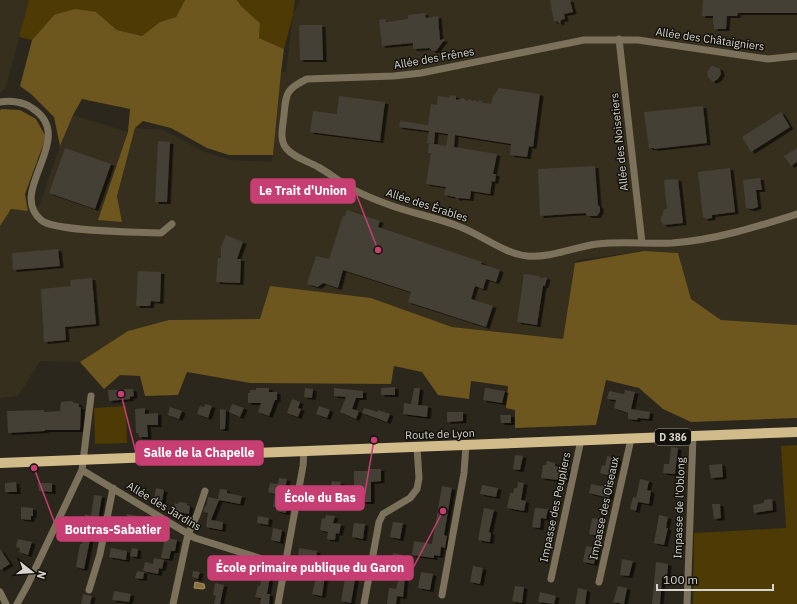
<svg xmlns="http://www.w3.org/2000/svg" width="797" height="604" font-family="'IBM Plex Sans',sans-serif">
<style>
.built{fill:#372f1e}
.green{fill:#4e3a04}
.forest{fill:#6e571e}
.water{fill:#8b733c;stroke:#a29068}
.building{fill:#453f34;filter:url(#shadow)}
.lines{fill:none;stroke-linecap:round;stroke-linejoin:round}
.street{stroke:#7c715b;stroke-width:7}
.primary{stroke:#d1bb8b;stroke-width:10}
.labels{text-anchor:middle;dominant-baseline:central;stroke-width:3;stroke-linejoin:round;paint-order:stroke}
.shield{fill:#13110c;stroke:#9c9a93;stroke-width:1}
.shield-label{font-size:10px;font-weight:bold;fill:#d7d4cd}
.street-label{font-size:11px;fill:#d7d4cd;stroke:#13110c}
.leader{fill:none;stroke:#c63e72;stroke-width:1.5}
.callout-dot{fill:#c63e72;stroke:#13110c;stroke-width:1.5}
.callout{fill:#c63e72;stroke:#c63e72;stroke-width:1.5}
.callout-label{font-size:12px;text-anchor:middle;font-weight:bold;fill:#fff}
</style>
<defs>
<filter id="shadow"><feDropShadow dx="3.5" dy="2" stdDeviation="0" flood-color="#0009"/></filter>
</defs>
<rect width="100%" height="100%" fill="#2c271c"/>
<path class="built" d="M0,0H29L6,87L0,93Z
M300,0H797V325L721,320L691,299L678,253L644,251L576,260L563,339L452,327L371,298L260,319L169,320L128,331L80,362L40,361L18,396L0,398V226L11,209L28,211L39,206L60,146L73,115L128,132L99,220L122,222L117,196L135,128L163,130L205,152L231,160L272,162L281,72H286L293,15Z"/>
<path class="green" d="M29,0H185L176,17L160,22L142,36L117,30L96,12L54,15L32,40L19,37Z
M237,0H295L293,15L284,49L259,38L260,23L241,6Z
M126,406L127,443L95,444L94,408Z
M797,445V604H693L694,533L786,528L781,446Z"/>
<path class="forest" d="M185,0H237L241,6L260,23L259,38L284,49L281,72L273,155H229L207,148L171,128L143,121L135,128L117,196L122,222L98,220L128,132L130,109L82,99L73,115L60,146L54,117L31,94L20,86L32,40L54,15L75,9L96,12L117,30L142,36L160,22L176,17Z
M1,109L20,110L36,119L46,137L25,194L28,211L11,209L0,226V111Z
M644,251L678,253L691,299L721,320L797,325V418L691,422L663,409L639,388L606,380L596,425L515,428V410L506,408L508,386L471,381L469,399L438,395L422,372L394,366L391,384L250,383L187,372L178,395L145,396L140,376L120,375L104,389L80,362L128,331L169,320L260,319L270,286L371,298L452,327L563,339L575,263Z"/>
<path class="water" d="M195,582L204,584L205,588L203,589L194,588Z"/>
<path class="building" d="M550,0H570L573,12L564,14L565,19L561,20L560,24L557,21L554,22Z
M703,0H797V13H738L737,16H727L726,29H714V24H713V16H702Z
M425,13L426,18L438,16L440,40L445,39L436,51H433L429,48L413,49V43L382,46L379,20L386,19V22L408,19V15Z
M299,25H322L323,60H300Z
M713,66L720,69L721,74L718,79L713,82L708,77L707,72L710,67Z
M499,88L540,94L533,147L529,146L527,157L510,155L511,144L455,135L454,147L497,154L493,174H496L495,182L492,181L490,194L471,191L470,199L459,198L457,199L455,197L444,195L446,187L426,184L431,153H428L429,143L446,146L448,134L435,132L434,144L427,143L429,131L399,127L400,121L428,125L431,104L437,105L438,96L449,98L450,95L456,96V100L463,98L467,101L469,99L473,101L475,100L478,102L480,100L484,103L491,104L493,96Z
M339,96L385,102L380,141L310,132L313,111L337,114Z
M703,106L707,143L654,149V148H649L644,112Z
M781,112L790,127L751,152L742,137Z
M158,141L170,142L167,202H155Z
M65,148L111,164L95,209L49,193Z
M797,148V162L791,166L784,156Z
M595,166L598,205L600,207V212L597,216H588L585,213L540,216L538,169Z
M730,168L735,212L712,215V218L706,219L703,217L698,172Z
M760,178L762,190H756L758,207L752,209L746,208L743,180Z
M678,179L683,223L664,225L661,222V216L663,215V210L667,209L664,180Z
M347,210L380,221L378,227L482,262L481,264L500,270L496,282L486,279L483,289L475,286L471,299L493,306L486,327L408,302L411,292L343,270L338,288L323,283L318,287L307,284L316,256L329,259L343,216H345Z
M226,235L243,242L237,259H241L240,283L216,282L218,258H221V247Z
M58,249L60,266L13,270L12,253Z
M138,271L161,272L160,302L151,301L150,306H136Z
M524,274L539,276L541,278L547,277L545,286H543L537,325L517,322Z
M92,278L96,324L65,327L66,340L44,342L41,289L71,286L70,280Z
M395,387V395H381V388Z
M256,388H269V392H277V400H275L269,416L258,412L261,403H248V393H250V390H256Z
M305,388L313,389L312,398L304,397Z
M334,388L363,391V398H356L352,409L359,411L356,419L340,412L346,397L334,396Z
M414,388H420L418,405L428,406L427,417L403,414L404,403L411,404Z
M485,388L505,391L502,403L483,400Z
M133,389L134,396L130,397V399L109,401L108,390Z
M625,390L635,392L631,409L650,412L649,419L638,418L637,420L628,419V413L614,408L616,400L607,399L609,391L624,394Z
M292,399L300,402L298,408L301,409L298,417L287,413Z
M70,401L79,404V407H81L80,430H45V431L8,433L7,411L44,410V412L60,411L61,402Z
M205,404L212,406L208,418L197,414L200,406L204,407Z
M232,404L244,408L240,417L229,412Z
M319,406L330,410L327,418L316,414Z
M170,407L182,411L179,419L168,415Z
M145,408V414L158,413V425H147L148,437H139L138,433H136L135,409Z
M364,408L378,412V410L390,414L387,422L362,413Z
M220,409L226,410L225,429H220Z
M447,412H463V421L447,422Z
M500,415H511V423H501Z
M671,447L678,448L675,474L663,473L664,464H669Z
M515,455L523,456L520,470L513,469Z
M607,456L618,459L613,477L600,473L602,465L605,466Z
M547,461L555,463V466L569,468L566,481L541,478L543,465H546Z
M722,464L723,477L711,478L709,465Z
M368,469H381V481L371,482V502H344L343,508L338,506L339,499L320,496L321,490L330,491L332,481L341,482L339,493L351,495V492H354V471H368Z
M279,478L287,479L283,501H287L286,513L276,511L277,507H273L275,494L268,492L270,483L278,484Z
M640,479L649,481L647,490L651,491L649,504L638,502L636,511L630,509L633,497L636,498Z
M16,482L17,492H5V483Z
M518,482L524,483L521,500L526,501L524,511L507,508L510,493H513L514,488H517Z
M38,483H52V492L39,491Z
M591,484L610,488L609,498L589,493Z
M482,485L498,488L496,497L480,494Z
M442,486L452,488L444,535L447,536L445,548L441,547L440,556L434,555V558L412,555L414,541L432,544Z
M156,488L164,490L161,507L153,505Z
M220,489L227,490V493L242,496L240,504L219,500L211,520L223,522L222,530L206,527L208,513L203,512L205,506L206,507L208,497L218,499Z
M94,495L102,496L95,538L86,536L87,530L84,519L85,514L91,516Z
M772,499L773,510L754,513L753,505L764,503V500Z
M179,502L187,503V505L190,506L189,514L174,511L175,503L178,504Z
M712,504H720L721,518L714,519Z
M21,507L33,508V516H31V520L21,519Z
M484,508L494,510L489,532L491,533L490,542L478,540Z
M535,508L548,509L546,519L541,518L540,528L532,527Z
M127,514L143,517L142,525L125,522Z
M326,515L335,516L333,523L341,524L339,534L336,533L335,540L327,539L328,532L320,530L322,518L325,519Z
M659,515L668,517L666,528H668L664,545L654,543Z
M258,516L269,518L268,525L257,523Z
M592,518L602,520L599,536L589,534Z
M393,522L403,523L400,539L390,537Z
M354,523L365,524L363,539L352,537Z
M273,528L282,530L280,542L271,540Z
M165,537L177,540L175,551H171L169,559L161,558Z
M18,539L32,542L28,555L19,552L20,548L16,547Z
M83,539L90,540L84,569L76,567L80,544H82Z
M586,546L597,548L594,564L583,562Z
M111,548L127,551L126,560L109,557Z
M132,548L138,549L137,557L130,556Z
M299,548L317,551L316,560L298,557Z
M0,549L10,564L0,570Z
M393,553L403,555L400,571L390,569Z
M154,558L164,560L162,569L159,568L158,574L143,571L145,562L153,564Z
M622,559L633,561L629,576L620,575Z
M348,561L358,563L351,603L341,601Z
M656,562L668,564L667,576H665L664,579H662L660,604H652Z
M319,566L331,568L330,577L325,576L322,596L312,594Z
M473,566L483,568L480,584L470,582Z
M137,571L144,572L143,579L135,578Z
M193,571L200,572L198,579L192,577Z
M421,572L433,574L430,590L418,588Z
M262,575L270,577L267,594H270L269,604H260L261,598L255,597L258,586H260Z
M399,577L405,578L403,597L397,596L396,604H387L389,588L396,589Z
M215,583L224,585L220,604H214L216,596L213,595Z
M515,586L524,587L522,603L512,601Z
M618,586L627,588L624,604L613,602Z
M578,588L587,590L585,604H575Z
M114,591L131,594L129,602L112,600Z
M540,592L556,596L554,604L538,602Z
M83,594L92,596L90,604H81Z"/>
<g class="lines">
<path class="street" d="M619,39L642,243
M797,56L768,59L638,40H584L421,73L394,76L307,79C286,89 286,93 284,115C283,126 279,139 286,148C294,158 308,161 318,167C328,172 337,180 347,186C359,193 373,199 387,204C410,213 435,217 458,226C480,234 505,254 527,256C551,258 574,247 597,244C622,241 647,244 672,243C715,240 756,227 797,214
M0,102C10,100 24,102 32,108C79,138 6,190 41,220C55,232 138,232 161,233L172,224
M82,470L195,538L285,566
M551,579L581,440
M599,582L631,439
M89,590L100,554L113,488
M0,592L6,604
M442,595L464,473L466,445
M17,604L28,584L82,470L91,396
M173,604L188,534L197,515L205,491
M278,604L303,466L304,452
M364,604L379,522L383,514L410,498L417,489L419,478L417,447
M687,604L693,436"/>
<path class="primary" d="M0,463L797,432"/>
</g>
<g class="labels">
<rect class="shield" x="655" y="429" width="36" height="16" rx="3"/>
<g class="shield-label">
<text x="673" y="437">D 386</text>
</g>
<g class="street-label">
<text transform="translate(710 39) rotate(8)">Allée des Châtaigniers</text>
<text transform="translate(434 58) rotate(-10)">Allée des Frênes</text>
<text transform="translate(619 142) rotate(-96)">Allée des Noisetiers</text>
<text transform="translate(427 205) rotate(18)">Allée des Érables</text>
<text transform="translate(440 434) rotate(-2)">Route de Lyon</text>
<text transform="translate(164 506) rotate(31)">Allée des Jardins</text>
<text transform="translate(555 507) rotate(-78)">Impasse des Peupliers</text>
<text transform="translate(604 508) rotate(-78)">Impasse des Oiseaux</text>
<text transform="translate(679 508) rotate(-88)">Impasse de l'Oblong</text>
</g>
</g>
<path class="leader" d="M378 250L355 191M121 394L136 453M374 440L364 498M34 468L57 529M443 511L413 568"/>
<g class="callout-dot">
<circle cx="378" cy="250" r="4"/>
<circle cx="121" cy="394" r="4"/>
<circle cx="374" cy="440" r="4"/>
<circle cx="34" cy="468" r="4"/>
<circle cx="443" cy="511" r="4"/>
</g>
<g class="callout">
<rect x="251" y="179" width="104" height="24" rx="4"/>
<rect x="136" y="441" width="127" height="24" rx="4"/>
<rect x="276" y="486" width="88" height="24" rx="4"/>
<rect x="57" y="517" width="112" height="24" rx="4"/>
<rect x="208" y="556" width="205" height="24" rx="4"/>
</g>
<g class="callout-label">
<text x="303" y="195">Le Trait d'Union</text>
<text x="199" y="457">Salle de la Chapelle</text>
<text x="320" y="502">École du Bas</text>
<text x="113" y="534">Boutras-Sabatier</text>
<text x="310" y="572">École primaire publique du Garon</text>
</g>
<g transform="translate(32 572) rotate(107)" stroke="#13110c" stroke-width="3" paint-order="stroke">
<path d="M0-3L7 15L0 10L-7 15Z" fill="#d7d4cd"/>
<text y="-6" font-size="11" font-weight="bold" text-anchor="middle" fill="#d7d4cd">N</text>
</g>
<path d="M657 584v6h116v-6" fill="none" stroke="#d7d4cd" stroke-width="2"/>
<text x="663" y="584" font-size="12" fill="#d7d4cd" stroke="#13110c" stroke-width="3" paint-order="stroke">100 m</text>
</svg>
